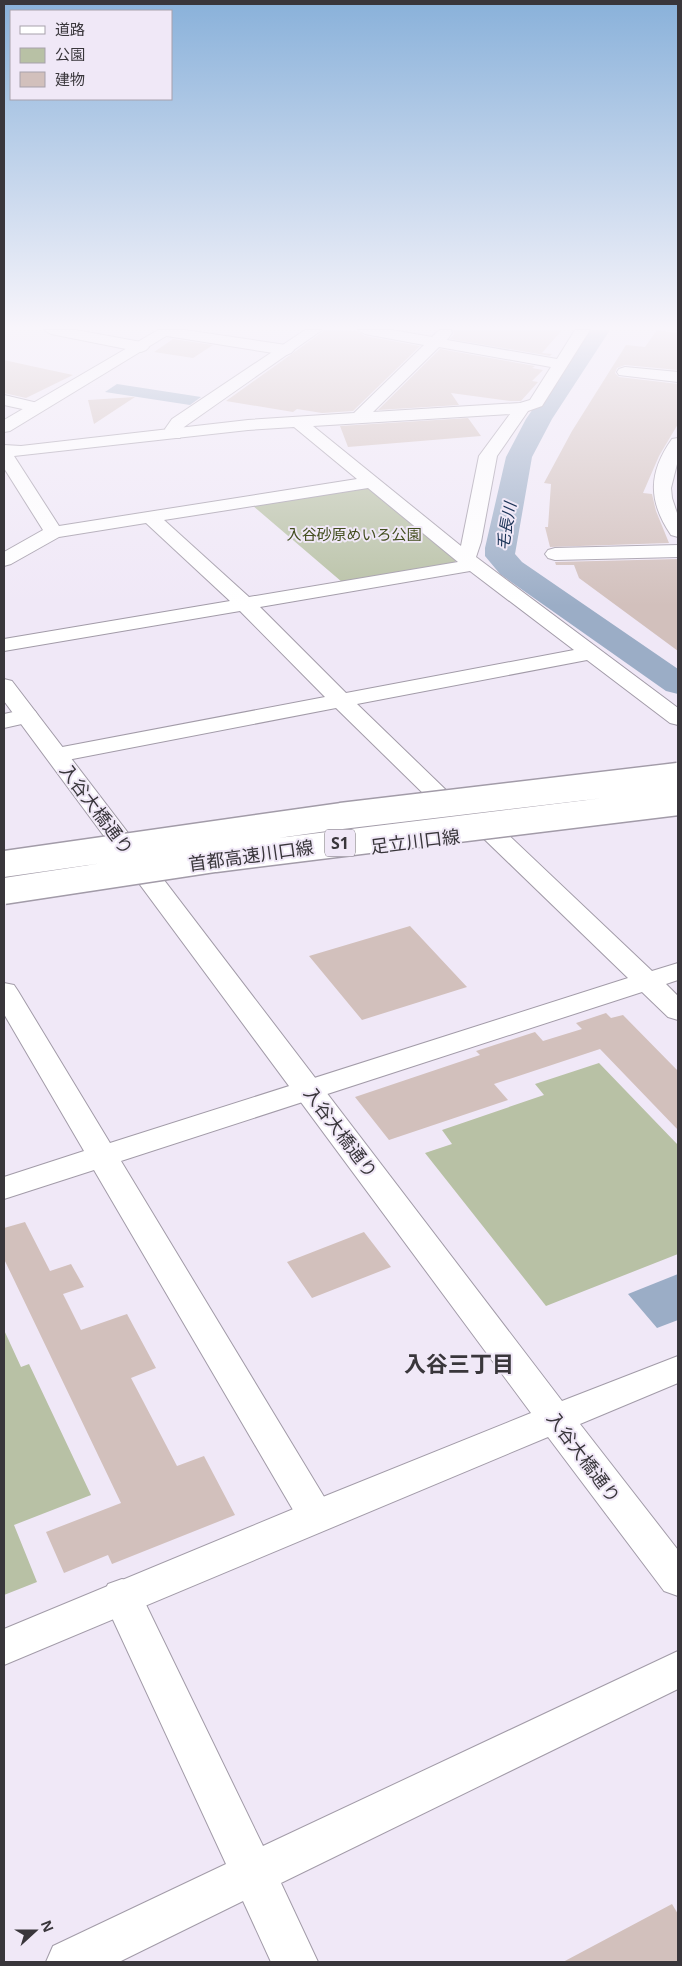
<svg xmlns="http://www.w3.org/2000/svg" width="682" height="1966" font-family="'Noto Sans','Noto Sans JP',sans-serif">
<style>
.green{fill:#b8c1a5}
.water{fill:#9badc6}
.lines{fill:none;stroke-linecap:round;stroke-linejoin:round}
.river{fill:#9badc6;fill-rule:evenodd}
.building{fill:#d2c0bc}
.minor-casing{stroke:#a29ba8;stroke-width:2}
.tertiary-casing{stroke:#a29ba8;stroke-width:2}
.secondary-casing{stroke:#a29ba8;stroke-width:2}
.minor{fill:#fff;fill-rule:evenodd}
.tertiary{fill:#fff;fill-rule:evenodd}
.secondary{fill:#fff;fill-rule:evenodd}
.motorway-bridge-casing{stroke:#a29ba8;stroke-width:29;stroke-linecap:butt}
.motorway-bridge{stroke:#fff;stroke-width:26}
.labels{text-anchor:middle;dominant-baseline:central;stroke-width:4;stroke-linejoin:round;paint-order:stroke}
.far-park-label{font-size:15px;fill:#424d1e;stroke:#f0e8f7}
.far-water-label{font-size:16px;font-style:italic;fill:#1a3256;stroke:#f0e8f7}
.shield{fill:#f0e8f7;stroke:#706b73;stroke-width:1}
.shield-label{font-size:16px;font-weight:bold;fill:#39363b}
.street-label{font-size:18px;fill:#39363b;stroke:#f0e8f7}
.near-neighbourhood-label{font-size:22px;font-weight:bold;fill:#39363b;stroke:#f0e8f7}
</style>
<rect width="100%" height="100%" fill="#f0e8f7"/>
<path class="green" d="M360,487L370,489L457,559L453,564L342,582L252,505Z
M599,1063L678,1145V1254L546,1306L425,1153L452,1144L442,1130L544,1095L535,1084Z
M4,1330L21,1367L29,1364L91,1495L14,1525L37,1582L4,1595Z"/>
<path class="water" d="M117,384L201,397L190,405L105,392Z
M678,1274V1320L657,1328L628,1294Z"/>
<g class="lines">
<path class="river" d="M587,330H610L552,419L532,457L515,554L522,562L678,669V694L666,691L500,574L485,556V548L506,457L526,419Z"/>
</g>
<path class="building" d="M325,330L357,331L365,336L420,346L353,411L322,413L297,409L293,412L226,401Z
M453,330H562L542,353L552,354L550,356L450,339L454,334Z
M657,330L678,333V370L625,365L617,368L615,373L619,377L678,384V424L659,456L643,493L652,494L656,511L669,543L550,547L545,527H548L551,484L544,483L572,431L626,345L645,347Z
M173,339L213,345L193,358L154,352Z
M440,349L535,366L532,368L543,370L532,381L538,382L521,401H510L451,393L459,405L378,410Z
M4,360L31,366L73,375L26,398L4,393Z
M135,397L94,424L88,400Z
M468,418L481,436L348,447L340,426Z
M678,559V651L579,578L574,565H556L555,562Z
M410,926L467,987L362,1020L309,956Z
M606,1013L611,1018L623,1015L678,1071V1130L600,1049L494,1084L508,1100L389,1140L355,1097L480,1055L476,1051L535,1032L543,1041L582,1029L576,1023Z
M25,1222L50,1271L71,1264L84,1287L63,1294L81,1330L127,1314L156,1368L131,1378L177,1466L204,1456L235,1515L112,1564L108,1555L64,1573L46,1532L121,1503L4,1259V1228Z
M364,1232L391,1267L312,1298L287,1262Z
M672,1904L678,1914V1962H563Z"/>
<g class="lines">
<g class="minor-casing">
<path id="minor" d="M44,330H76L141,342L146,344L149,347L146,350L141,352L51,334Z
M161,330H185L286,345L291,347L294,350L291,353L286,355L167,336L162,335L160,332Z
M358,330H392L432,337L439,330H451L452,333L447,340L557,359L575,330H590L542,406L528,411L497,456L481,542L476,557L678,708V725L670,723L587,660L357,704L447,791L451,796L447,801L439,803L431,801L336,708L57,762L49,760L45,755L49,750L57,748L325,697L240,611L4,651V639L230,601L146,523L59,537L11,564L4,566V552L43,530L4,468V445L21,446L248,420L354,413L424,345L365,334ZM439,347L551,367L530,400L520,403L373,412ZM510,414L479,456L461,546L313,426ZM294,427L357,479L59,526L14,456L248,430ZM368,488L458,562L249,597L164,520ZM470,571L574,650L346,693L260,607Z
M625,367L678,372V382L619,375L617,372L619,369Z
M4,395L42,404L44,407L42,410L36,412L4,405Z
M678,438V460L671,488L672,498L678,516V537L671,535C648,501 648,473 672,439Z
M678,545V557L555,560L548,558L545,554L548,550L555,548Z
M27,709L35,711L38,716L35,721L4,728V714Z
M491,825L500,827L652,971L678,963V980L666,984L678,996V1020L668,1017L642,992L121,1161L329,1505L335,1516L329,1527L316,1532L303,1527L94,1170L4,1199V1177L84,1151L4,1014V983L14,985L18,991L110,1143L628,978L482,837L479,832L482,827Z
M122,1579L136,1584L263,1846L678,1651V1689L281,1883L318,1962H271L243,1901L119,1962H46L53,1946L226,1864L102,1596L108,1584Z"/>
</g>
<g class="tertiary-casing">
<path id="tertiary" d="M305,330H322L184,427L180,438H168L165,429L172,419Z
M4,679L12,681L562,1401L678,1356V1383L580,1424L678,1550V1596L664,1591L548,1437L4,1665V1629L303,1505L531,1413L4,701Z"/>
</g>
<g class="secondary-casing">
<path id="secondary" d="M158,330H176L10,431L4,432V420Z"/>
</g>
<use href="#minor" class="minor"/>
<use href="#tertiary" class="tertiary"/>
<use href="#secondary" class="secondary"/>
<g class="motorway-bridge-casing">
<path id="motorway-bridge" d="M4,864L341,816L678,776
M4,891L215,859L678,802"/>
</g>
<use href="#motorway-bridge" class="motorway-bridge"/>
</g>
<linearGradient id="sky" x2="0" y2="1"><stop stop-color="#89b1da"/><stop offset="0.54" stop-color="#f8f5fb"/><stop offset="1" stop-color="#f8f5fb" stop-opacity="0"/></linearGradient>
<rect width="682" height="606" fill="url(#sky)"/>
<g class="labels">
<g class="far-park-label">
<text x="354" y="534">入谷砂原めいろ公園</text>
</g>
<g class="far-water-label">
<text transform="translate(506 526) rotate(-80)">毛長川</text>
</g>
<rect class="shield" x="325" y="829.5" width="30" height="27" rx="4"/>
<g class="shield-label">
<text x="340" y="843">S1</text>
</g>
<g class="street-label">
<text transform="translate(97 809) rotate(53)">入谷大橋通り</text>
<text transform="translate(415 841) rotate(-7)">足立川口線</text>
<text transform="translate(251 855) rotate(-8)">首都高速川口線</text>
<text transform="translate(341 1132) rotate(53)">入谷大橋通り</text>
<text transform="translate(584 1457) rotate(53)">入谷大橋通り</text>
</g>
<g class="near-neighbourhood-label">
<text x="459" y="1363">入谷三丁目</text>
</g>
</g>
<rect width="682" height="1966" fill="none" stroke="#39363b" stroke-width="10"/>
<rect x="10" y="10" width="162" height="90" fill="#f0e8f7" stroke="#a7a1ac"/>
<rect x="20" y="26" width="25" height="8" fill="#ffffff" stroke="#a7a1ac"/>
<text x="55" y="35" font-size="15" fill="#39363b">道路</text>
<rect x="20" y="48" width="25" height="15" fill="#b8c1a5" stroke="#a7a1ac"/>
<text x="55" y="60" font-size="15" fill="#39363b">公園</text>
<rect x="20" y="72" width="25" height="15" fill="#d2c0bc" stroke="#a7a1ac"/>
<text x="55" y="85" font-size="15" fill="#39363b">建物</text>
<g transform="translate(35 1931) rotate(69)" stroke="#f0e8f7" stroke-width="4" paint-order="stroke">
<path d="M0-4L9 19L0 12L-9 19Z" fill="#39363b"/>
<text y="-8" font-size="14" font-weight="bold" text-anchor="middle" fill="#39363b">N</text>
</g>
</svg>
